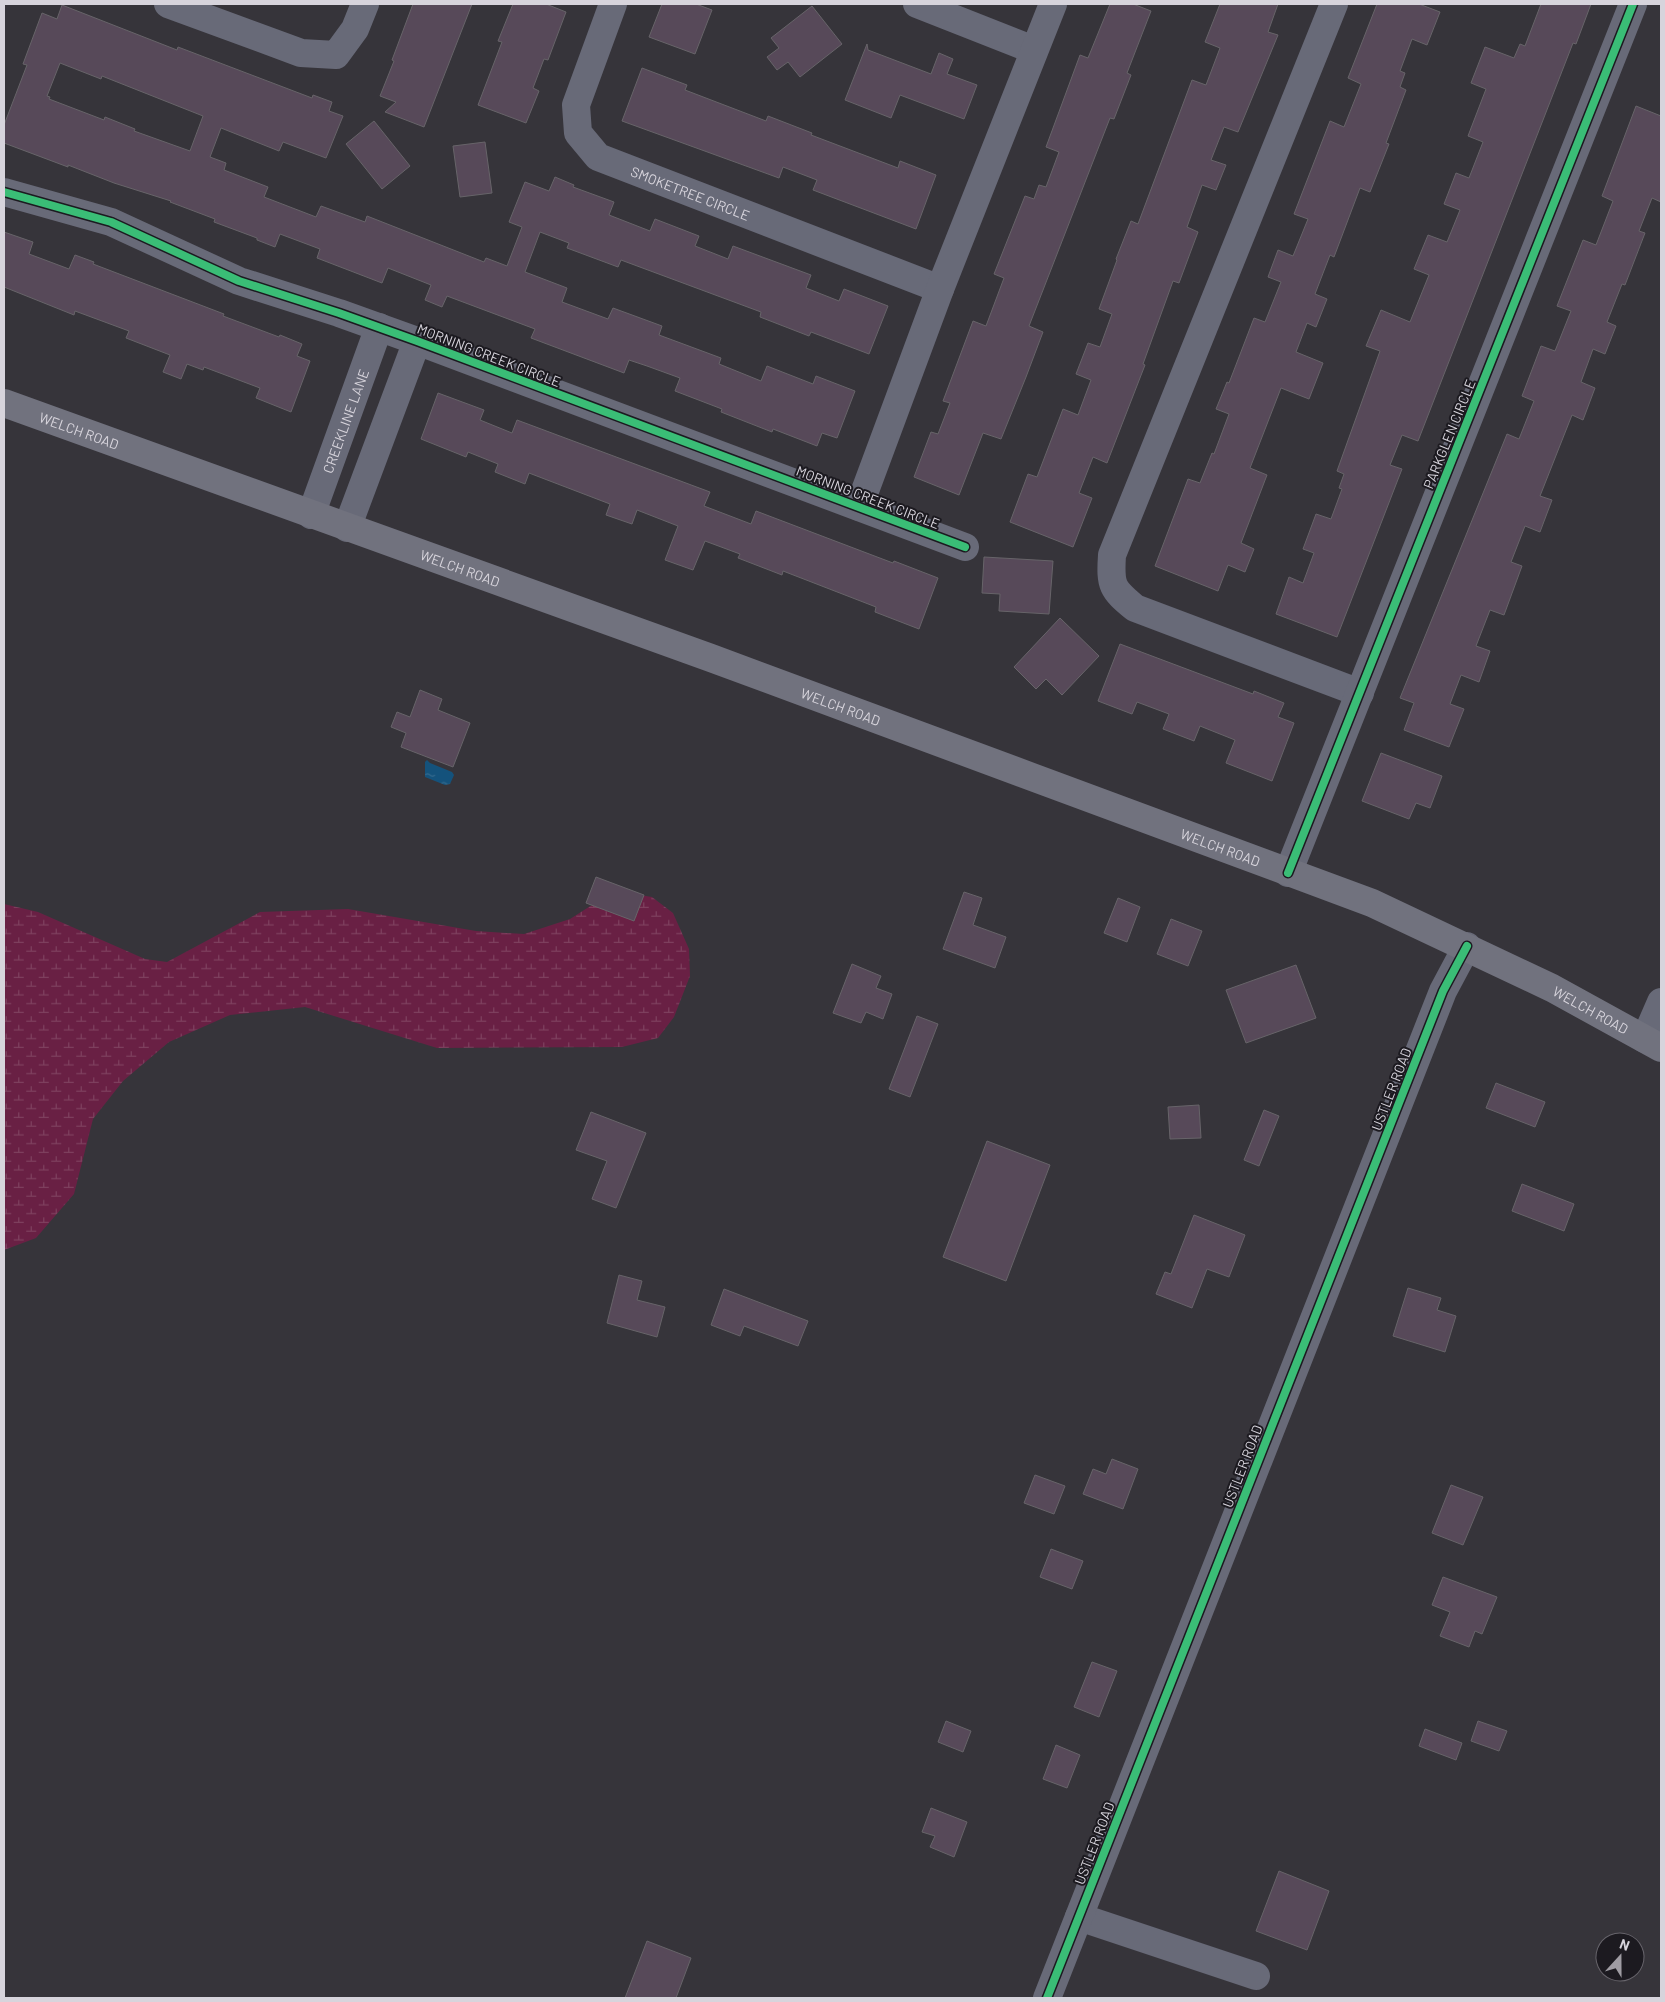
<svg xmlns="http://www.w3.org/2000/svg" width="1665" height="2002" font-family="Barlow,sans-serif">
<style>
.wetland{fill:url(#wetland-marsh)}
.water{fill:url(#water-ripples)}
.building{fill:#574959;stroke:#676469;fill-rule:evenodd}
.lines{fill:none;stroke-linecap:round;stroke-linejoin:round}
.minor{stroke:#686a78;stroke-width:28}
.major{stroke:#71727e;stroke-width:28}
.cycleway-casing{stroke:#1c1a20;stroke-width:11}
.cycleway{stroke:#3abd76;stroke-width:8}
.labels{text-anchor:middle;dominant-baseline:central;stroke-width:4;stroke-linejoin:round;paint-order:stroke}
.street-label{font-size:14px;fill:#d7d4dc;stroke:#1c1a20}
</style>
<defs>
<pattern id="wetland-marsh" width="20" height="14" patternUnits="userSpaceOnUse" patternTransform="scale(1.25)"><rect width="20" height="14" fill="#692044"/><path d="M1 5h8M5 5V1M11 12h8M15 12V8" fill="none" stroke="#7e405e"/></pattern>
<pattern id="water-ripples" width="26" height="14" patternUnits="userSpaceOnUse" patternTransform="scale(1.25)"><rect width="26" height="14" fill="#14527c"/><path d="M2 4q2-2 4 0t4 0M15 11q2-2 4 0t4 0" fill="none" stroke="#356a8e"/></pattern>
</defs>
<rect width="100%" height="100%" fill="#36343a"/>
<path class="wetland" d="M614,891L652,897L673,913L689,949L690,976L674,1017L658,1038L622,1047L437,1048L305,1007L230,1015L169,1042L123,1081L93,1119L74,1194L36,1238L4,1250V904L38,912L145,959L167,962L260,912L348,909L476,931L524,934L570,919Z"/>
<path class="water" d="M427,760L430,763L452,772L454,775L450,784L445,785L425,777V762Z"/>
<path class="building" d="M413,4H472L424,127L385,112L396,102L380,96L394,61L392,60Z
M513,4H546L566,12L548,60L544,59L533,88L539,91L526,123L478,105L502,42L498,41Z
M662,4H696L712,10L695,54L649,37Z
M1110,4H1133L1151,11L1127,73L1131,75L1114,119L1110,118L1029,326L1043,332L1026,377L1001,439L983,433L959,495L914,477L931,432L938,434L950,403L943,401L973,321L986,326L1004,278L994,274L1025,196L1034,199L1039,185L1046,187L1059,152L1046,147L1080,55L1088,58Z
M1220,4H1278L1268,32L1278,35L1238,132L1224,127L1211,160L1226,165L1216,190L1202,185L1187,227L1198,232L1179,283L1173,281L1143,364L1145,365L1107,463L1093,457L1079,493L1092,498L1073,547L1010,522L1028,474L1037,477L1063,409L1078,415L1091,380L1076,374L1088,343L1100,347L1112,314L1099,309L1117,260L1116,259L1131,221L1138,224L1192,80L1206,85L1220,48L1205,42Z
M1377,4H1419L1440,12L1427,45L1412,39L1400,71L1405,73L1400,87L1406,90L1386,143L1389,144L1370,192L1360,188L1334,257L1330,255L1315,294L1327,299L1316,327L1307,323L1296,352L1323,363L1309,399L1281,388L1250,468L1267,475L1241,543L1254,549L1245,572L1228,565L1218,591L1155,566L1188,479L1200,483L1212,453L1214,454L1229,414L1216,409L1227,382L1229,383L1254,318L1265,322L1281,282L1268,277L1278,250L1293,256L1308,219L1294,214L1330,121L1344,127L1361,84L1348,78Z
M1541,4H1591L1576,44L1573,43L1418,441L1402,435L1390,465L1402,469L1337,637L1276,614L1289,577L1303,583L1314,553L1303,549L1316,514L1331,519L1342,489L1339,488L1344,474L1337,471L1380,351L1366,346L1381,310L1410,322L1429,275L1414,269L1428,235L1447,242L1460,210L1444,204L1456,173L1469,178L1483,142L1468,136L1486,89L1471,83L1485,47L1514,58L1520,44L1525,46Z
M62,5L177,50L178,47L312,98L313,95L332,102L329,111L343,116L326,158L283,142L279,151L221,128L210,157L226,163L224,170L268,187L264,197L316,217L321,206L365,222L367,216L484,262L486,258L507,266L522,227L509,222L525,182L549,191L555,177L574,185L573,187L614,202L609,215L650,231L655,219L699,236L695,246L728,259L733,246L811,275L806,288L839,301L844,289L888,306L869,354L811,332L809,336L760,317L761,312L621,260L618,267L567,248L569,243L540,232L525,272L567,288L562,302L608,319L613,308L662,326L659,335L721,358L719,364L761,381L767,366L813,384L816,376L855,391L837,438L822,433L817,446L773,429L772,432L721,412L722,409L675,391L680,378L647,366L629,360L624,373L531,338L535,329L447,296L442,307L425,300L431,285L388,268L382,283L317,258L320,249L280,234L275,247L257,240V238L214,222L215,219L170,202L171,201L114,183L68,165V167L4,143V125L27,65L23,64L42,13L57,19ZM60,63L101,79L102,76L203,116L190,151L134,131L135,129L105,117L104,120L49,99L50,97L47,96Z
M812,6L842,44L800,77L788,62L777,70L767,57L779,48L771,38Z
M867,44L868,50L931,74L939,53L953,59L947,74L977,85L964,119L900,95L891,118L845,100Z
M642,68L687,85L685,90L766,121L768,116L812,133L811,135L898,168L900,161L936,175L916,229L813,190L817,180L783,167L779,178L622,121Z
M1636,106L1661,116V202L1652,198L1639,231L1645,233L1625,285L1622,284L1607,322L1616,326L1605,354L1593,349L1581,382L1595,388L1583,420L1572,415L1540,496L1552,500L1540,532L1525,526L1511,562L1522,566L1504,615L1490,610L1476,646L1490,651L1479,682L1461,675L1450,704L1464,709L1449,747L1404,730L1414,703L1400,698L1507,434L1519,439L1534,401L1522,396L1541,346L1555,351L1571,311L1557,306L1583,240L1596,245L1613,201L1602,196Z
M374,121L410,166L382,189L346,144Z
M485,142L492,193L460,197L453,146Z
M4,232L33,242L29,254L69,269L75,255L94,262L93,264L224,314L223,316L279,337L280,335L302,344L297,356L310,361L291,412L256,398L260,388L204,367L203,370L187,364L181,379L163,372L170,355L126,338L129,331L75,311L74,315L4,287Z
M438,393L484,410L480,420L512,433L517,420L710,492L704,506L751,524L756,511L893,563L894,561L938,578L919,629L875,612L876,607L783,571L782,575L738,558L740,554L705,541L693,570L665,560L678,526L637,510L632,524L606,515L610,504L529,473L525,484L495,472L498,464L468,452L466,457L421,439Z
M984,557L1053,561L1049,614L999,611L1000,594L982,593Z
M1060,618L1099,656L1062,695L1046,679L1036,689L1014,667Z
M1120,644L1253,694L1254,691L1284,703L1278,717L1294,723L1272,781L1226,763L1235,740L1200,726L1194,741L1163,729L1169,714L1137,702L1132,714L1098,701Z
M420,690L442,699L438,710L470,723L453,767L401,747L406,733L391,727L397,712L410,717Z
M1381,753L1442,776L1430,808L1416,803L1409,819L1362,801Z
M596,877L644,895L634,921L586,903Z
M964,892L982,898L973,925L1006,937L995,968L943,949Z
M1118,898L1140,907L1127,942L1104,933Z
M1171,919L1202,931L1188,966L1157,954Z
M852,964L881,976L876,988L892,994L883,1019L866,1012L861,1023L833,1013Z
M1296,965L1316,1018L1246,1043L1226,990Z
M917,1016L938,1024L910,1097L889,1089Z
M1496,1083L1545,1102L1535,1127L1486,1108Z
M1199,1105L1201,1138L1170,1139L1168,1107Z
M1264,1110L1279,1116L1259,1166L1244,1160Z
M591,1112L646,1133L616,1208L592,1199L607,1161L576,1150Z
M987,1141L1050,1165L1006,1281L943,1257Z
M1522,1184L1574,1204L1564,1231L1512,1211Z
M1194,1215L1245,1235L1229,1277L1207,1269L1192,1308L1156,1294L1165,1272L1171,1274Z
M619,1275L642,1281L637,1300L665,1307L657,1337L607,1323Z
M1408,1288L1441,1298L1437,1310L1456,1316L1445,1352L1393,1336Z
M724,1289L808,1321L798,1346L744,1326L740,1336L711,1325Z
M1112,1459L1138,1469L1123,1509L1083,1494L1093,1469L1106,1474Z
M1035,1475L1065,1486L1054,1514L1024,1503Z
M1451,1485L1483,1497L1463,1545L1432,1533Z
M1051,1549L1083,1561L1072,1589L1040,1577Z
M1443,1577L1497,1597L1482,1634L1475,1631L1469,1647L1440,1636L1450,1612L1432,1605Z
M1092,1662L1117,1671L1099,1717L1074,1707Z
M946,1721L971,1731L963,1752L938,1742Z
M1478,1721L1507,1731L1499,1751L1471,1741Z
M1425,1729L1462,1743L1456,1760L1419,1746Z
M1056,1745L1080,1755L1067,1788L1043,1779Z
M931,1808L967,1822L954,1857L930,1847L935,1836L922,1832Z
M1279,1871L1329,1891L1307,1950L1256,1931Z
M647,1941L691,1958L676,1998H625Z"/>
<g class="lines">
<g class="minor">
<path d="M168,4L301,53L336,55L355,29L365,4"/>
<path id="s1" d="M613,4L576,105L578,133L598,157L940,289"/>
<path d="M917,4L1034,50"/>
<path d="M1334,4L1112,555C1110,586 1112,589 1135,608L1360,693"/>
<path d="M4,192L111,222L239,281L339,313L417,341L965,547"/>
<path d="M859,507L940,289L1053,4"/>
<path id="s2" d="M311,515L379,327"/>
<path d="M347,528L417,341"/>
<path d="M1288,873L1633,4"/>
<path d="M1645,1039L1661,1002"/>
<path d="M1079,1917L1256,1976"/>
<path d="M1047,1998L1443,991L1467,946"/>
</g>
<path class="major" id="s3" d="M4,403L711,658L1372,903L1552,988L1661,1048"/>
<g class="cycleway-casing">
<path id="cycleway" d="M4,192L111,222L239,281L339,313L417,341L965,547
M1288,873L1633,4
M1047,1998L1443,991L1467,946"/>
</g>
<use href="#cycleway" class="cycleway"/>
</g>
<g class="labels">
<g class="street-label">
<text stroke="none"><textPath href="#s1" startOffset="266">SMOKETREE CIRCLE</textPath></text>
<text transform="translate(489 355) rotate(21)">MORNING CREEK CIRCLE</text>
<text stroke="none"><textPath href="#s2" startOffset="100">CREEKLINE LANE</textPath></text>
<text stroke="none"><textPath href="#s3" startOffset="80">WELCH ROAD</textPath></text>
<text transform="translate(1449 434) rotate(-68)">PARKGLEN CIRCLE</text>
<text transform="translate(868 497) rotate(21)">MORNING CREEK CIRCLE</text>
<text stroke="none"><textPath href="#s3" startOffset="485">WELCH ROAD</textPath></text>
<text stroke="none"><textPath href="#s3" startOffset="890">WELCH ROAD</textPath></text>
<text stroke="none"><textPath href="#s3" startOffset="1295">WELCH ROAD</textPath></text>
<text stroke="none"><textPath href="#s3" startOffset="1700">WELCH ROAD</textPath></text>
<text transform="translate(1391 1089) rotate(-69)">USTLER ROAD</text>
<text transform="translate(1242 1466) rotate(-69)">USTLER ROAD</text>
<text transform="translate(1094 1843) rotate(-69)">USTLER ROAD</text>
</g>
</g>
<rect width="1665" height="2002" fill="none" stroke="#d7d4dc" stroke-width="10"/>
<g transform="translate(1620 1957) rotate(21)"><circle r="24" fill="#1c1a20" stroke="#67646b"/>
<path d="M0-4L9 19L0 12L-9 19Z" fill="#9f9ca3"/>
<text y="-8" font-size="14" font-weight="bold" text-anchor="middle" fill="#d7d4dc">N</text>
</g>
</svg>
